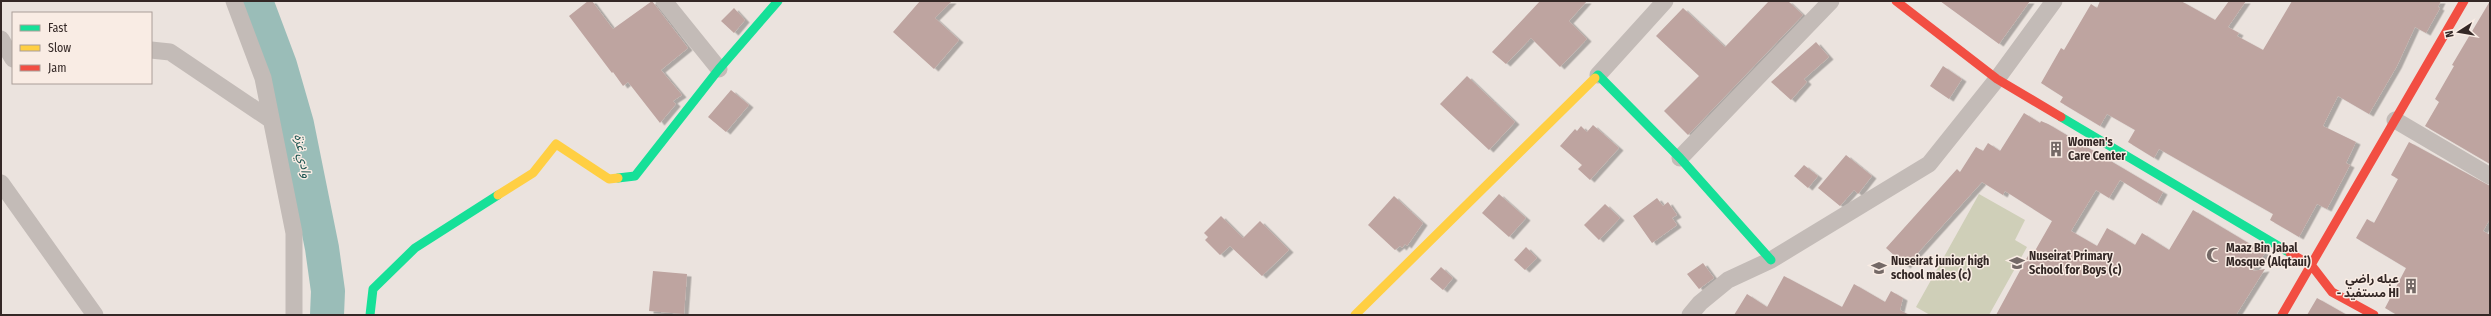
<svg xmlns="http://www.w3.org/2000/svg" width="2491" height="316" font-family="'Fira Sans Condensed','Noto Sans Arabic',sans-serif">
<style>
.green{fill:#cfcfb8}
.lines{fill:none;stroke-linecap:round;stroke-linejoin:round}
.river{stroke:#9abdb8;stroke-width:34}
.building{fill:#bea4a0;filter:url(#shadow)}
.street{stroke:#c3bbb7;stroke-width:17}
.fast{stroke:#16e098;stroke-width:9}
.slow{stroke:#ffcf43;stroke-width:9}
.jam{stroke:#f24e42;stroke-width:9}
.labels{text-anchor:middle;dominant-baseline:central;stroke-width:3;stroke-linejoin:round;paint-order:stroke}
.poi-label{font-size:12px;font-weight:bold;fill:#342826;stroke:#f9ece4;text-anchor:start}
.water-label{font-size:13px;font-style:italic;fill:#1c5450;stroke:#f9ece4}
</style>
<defs>
<filter id="shadow"><feDropShadow dx="4.5" dy="2.5" stdDeviation="0" flood-color="#0004"/></filter>
</defs>
<rect width="100%" height="100%" fill="#ebe3de"/>
<path class="green" d="M1979,194L2025,220L2015,240L2027,247L1989,315H1930L1916,307Z"/>
<g class="lines">
<path class="river" d="M256,1L280,65L297,124L322,248L328,291L327,315"/>
</g>
<path class="building" d="M588,1H592L613,29L652,1L688,48L661,70L682,95L673,101L676,104L660,123L628,82L623,86L613,72L612,73L569,16Z
M920,1H952L935,18L959,40L934,69L893,32Z
M1540,1H1587L1569,21L1587,39L1560,67L1531,38L1506,64L1492,52Z
M1769,1H1788L1803,15L1688,135L1664,111L1699,76L1656,36L1683,8L1725,47Z
M1940,1H2030L1999,44Z
M2100,1H2181L2215,20L2229,1H2246L2228,27L2239,33L2237,36L2263,50L2292,1H2441L2438,7L2440,8L2426,33L2415,27L2397,66L2369,114L2338,96L2323,126L2356,142L2346,163L2350,165L2327,209L2317,204L2299,237L2270,220L2273,214L2159,149L2154,158L2128,142L2135,130L2107,114L2100,126L2060,102L2063,97L2041,83L2061,48L2064,50L2091,4L2097,8Z
M2490,1V164L2425,126L2439,102L2435,99L2454,66L2452,65Z
M734,8L745,20L734,33L721,21Z
M1816,42L1829,57L1804,79L1807,82L1791,100L1771,82Z
M1943,66L1962,79L1949,99L1930,86Z
M1467,76L1515,122L1489,150L1440,104Z
M731,90L749,105L726,132L708,117Z
M2024,113L2040,123L2041,121L2048,124L2163,192L2157,203L2120,180L2109,198L2096,190L2071,231L2097,246L2107,228L2135,245L2142,233L2169,250L2193,210L2265,253L2253,271L2265,269L2236,315H1996L2029,254L2032,256L2052,221L2005,191L2003,195L1982,182L1906,266L1886,248L1957,169L1960,172L1976,147L1983,151L1988,143L2000,151Z
M1593,125L1619,148L1590,180L1578,169L1582,165L1560,146L1575,129L1577,131L1581,126L1587,132Z
M2409,142L2490,186V219L2483,231L2490,235V315H2397L2385,308L2406,268L2356,238L2367,219L2374,223L2398,179L2391,175Z
M1846,155L1872,176L1858,194L1854,190L1840,206L1818,188Z
M1804,165L1818,176L1808,188L1794,176Z
M1499,194L1526,218L1509,237L1482,213Z
M1394,196L1423,223L1407,246L1405,244L1402,248L1400,246L1395,250L1368,225Z
M1657,198L1663,206L1668,202L1677,215L1672,218L1677,225L1652,243L1633,216Z
M1605,204L1620,218L1599,240L1584,225Z
M1221,216L1243,238L1260,221L1289,250L1262,276L1230,246L1220,255L1205,240L1208,237L1204,233Z
M1526,247L1537,258L1525,270L1514,260Z
M1703,263L1714,278L1699,289L1687,274Z
M1441,267L1453,278L1443,290L1430,279Z
M653,271L687,274L684,314L649,311Z
M1784,276L1842,307L1854,284L1885,302L1891,291L1903,298L1900,310L1909,315H1734L1747,294L1767,307Z
M2317,298L2347,315H2307Z"/>
<g class="lines">
<path class="street" d="M234,1L263,78L294,233V315
M664,1L719,69
M1,39L13,59
M151,50L170,52L271,120
M1598,75L1665,1
M2395,120L2490,176
M1680,158L1831,1
M1,183L95,315
M1690,315L1700,303L1728,280L1771,260L1929,164L1997,79L2054,1"/>
<path class="fast" d="M1595,78L1598,75L1680,158L1771,260
M2061,117L2290,253
M618,178L635,176L719,69L778,1
M370,315L373,289L415,248L498,195"/>
<path class="slow" d="M498,195L533,173L556,144L609,179L618,178
M1355,315L1595,78"/>
<path class="jam" d="M1896,1L1997,79L2061,117
M2290,253L2312,266L2332,292L2374,315
M2282,315L2464,1"/>
</g>
<defs>
<g id="building-bare" transform="scale(1.2)"><path d="M-4-6H4V6H1V3H-1V6H-4ZM-2.5-4.3h1.7v1.8h-1.7ZM.8-4.3h1.7v1.8H.8ZM-2.5-1h1.7V.8h-1.7ZM.8-1h1.7V.8H.8Z" fill="#746966" stroke="#f9ece4" stroke-width="2.5" paint-order="stroke"/></g>
<g id="mosque-bare" transform="scale(1.2)"><path d="M3.5-4.9A6 6 0 1 0 3.5 4.9A5 5 0 1 1 3.5-4.9Z" fill="#746966" stroke="#f9ece4" stroke-width="2.5" paint-order="stroke"/></g>
<g id="school-bare" transform="scale(1.2)"><path d="M0-5L7-2L0 1L-7-2ZM-4 1L0 2.5L4 1V4Q0 6-4 4Z" fill="#746966" stroke="#f9ece4" stroke-width="2.5" paint-order="stroke"/></g>
</defs>
<g fill-rule="evenodd">
<use href="#building-bare" x="2056" y="149"/>
<use href="#mosque-bare" x="2214" y="255"/>
<use href="#school-bare" x="2017" y="263"/>
<use href="#school-bare" x="1879" y="268"/>
<use href="#building-bare" x="2411" y="286"/>
</g>
<g class="labels">
<g class="poi-label">
<text x="2068" y="142">Women's<tspan x="2068" dy="14">Care Center</tspan></text>
<text x="2226" y="248">Maaz Bin Jabal<tspan x="2226" dy="14">Mosque (Alqtaui)</tspan></text>
<text x="2029" y="256">Nuseirat Primary<tspan x="2029" dy="14">School for Boys (c)</tspan></text>
<text x="1891" y="261">Nuseirat junior high<tspan x="1891" dy="14">school males (c)</tspan></text>
<text x="2399" y="279" text-anchor="end">عبله راضي<tspan x="2399" dy="14">- مستفيد HI</tspan></text>
</g>
<g class="water-label">
<text transform="translate(303 156) rotate(79)">وادي غزة</text>
</g>
</g>
<rect width="2491" height="316" fill="none" stroke="#342826" stroke-width="4"/>
<rect x="12" y="12" width="140" height="72" fill="#f9ece4" stroke="#aa9e98"/>
<rect x="20" y="25" width="20" height="6" fill="#16e098" stroke="#aa9e98"/>
<text x="48" y="32" font-size="12" fill="#342826">Fast</text>
<rect x="20" y="45" width="20" height="6" fill="#ffcf43" stroke="#aa9e98"/>
<text x="48" y="52" font-size="12" fill="#342826">Slow</text>
<rect x="20" y="65" width="20" height="6" fill="#f24e42" stroke="#aa9e98"/>
<text x="48" y="72" font-size="12" fill="#342826">Jam</text>
<g transform="translate(2459 32) rotate(258)" stroke="#f9ece4" stroke-width="3" paint-order="stroke">
<path d="M0-3L7 15L0 10L-7 15Z" fill="#342826"/>
<text y="-6" font-size="11" font-weight="bold" text-anchor="middle" fill="#342826">N</text>
</g>
</svg>
